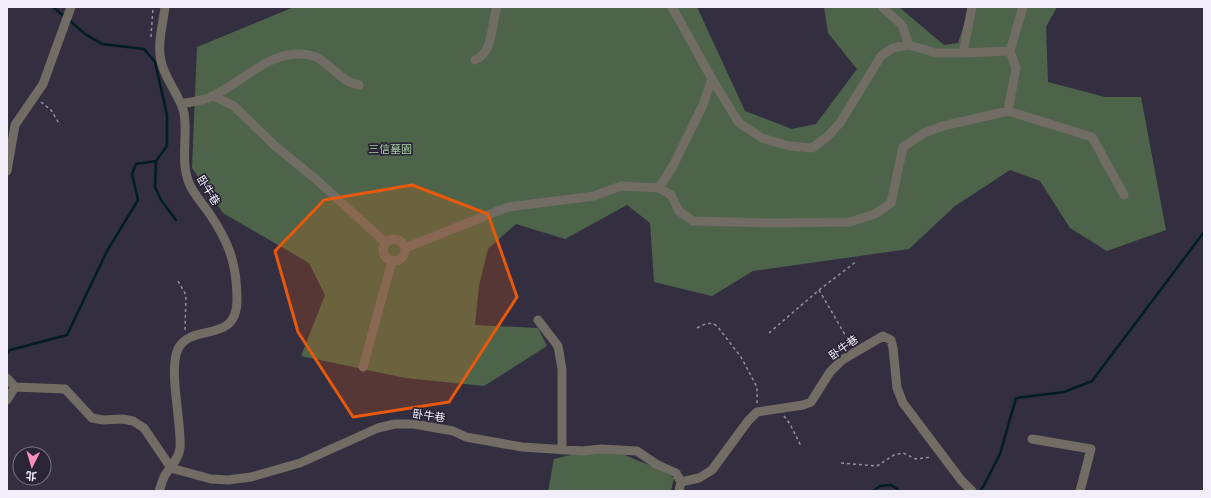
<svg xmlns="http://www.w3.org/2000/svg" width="1211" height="498" font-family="'Noto Sans','Noto Sans TC',sans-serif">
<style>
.green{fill:#4d644b}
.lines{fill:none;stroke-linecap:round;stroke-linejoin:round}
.stream{stroke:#001d23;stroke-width:2.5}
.path{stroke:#938f9d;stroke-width:1.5;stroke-dasharray:3 3;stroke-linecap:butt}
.minor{stroke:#716c64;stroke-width:9}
.marked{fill:#e8590c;fill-opacity:0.2;stroke:#e8590c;stroke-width:3;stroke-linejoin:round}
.labels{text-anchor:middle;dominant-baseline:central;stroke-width:3.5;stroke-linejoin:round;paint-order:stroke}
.park-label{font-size:11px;fill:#a4cfa1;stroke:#2a2536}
.street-label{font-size:11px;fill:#f1eef9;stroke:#2a2536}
</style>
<rect width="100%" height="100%" fill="#342f40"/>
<path class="green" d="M294,7H697L745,111L792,129L816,124L857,69L828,33L824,7H899L944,45L958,43L970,7H1057L1046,27L1048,82L1105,97H1141L1166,230L1107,251L1070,228L1040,181L1010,170L955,206L909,249L753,271L712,296L654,282L650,223L627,205L565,239L516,224L488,249L479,286L475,325L538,328L547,346L484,386L405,378L301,356L325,295L309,263L223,213L192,168L197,47Z
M583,452H617L659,469L674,478L671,491H548L554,459Z"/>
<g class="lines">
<path class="stream" d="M53,7L65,17
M156,162L155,187L161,200L176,220
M7,354L10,350L67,335L107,251L138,200L132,174L136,164L156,161L167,146V115L155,62L144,49L102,44L85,34L69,20
M873,491L880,486L891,485L900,491
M980,491L983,487L1000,454L1016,398L1064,392L1092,381L1204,232"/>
<path class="path" d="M151,37L153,7
M41,102L51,110L60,125
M178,281L186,295L185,331
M819,290L851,345
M697,328C705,324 709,321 717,326L741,357L757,387V404
M769,333L819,290L857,261
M784,416L790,424L801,446
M841,463L877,466L894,455L903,453L916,459L932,457"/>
<path class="minor" d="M882,7L902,25L909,45
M1010,51L1023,7
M963,53L972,7
M475,60C494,53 491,23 497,7
M712,79L739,123L762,138L789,146L812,148L827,137L840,123L881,56L893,48L909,45L936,53H963L1010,51L1016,68L1008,111
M213,96L234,106L274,145L319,182L386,243
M181,104C190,102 200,101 208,98C243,84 271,45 313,56C328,60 338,81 359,85
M7,171L15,125L43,84L71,7
M659,188L673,166L703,105L712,79L672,7
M383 250a11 11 0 1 1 22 0a11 11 0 1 1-22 0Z
M405,248L508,207L594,196L621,186L659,188L671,195L679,211L693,221L772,223L850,222L875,214L891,203L903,147L924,133L943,126L1008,111L1092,137L1124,195
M538,320L558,346L562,369V450
M363,367L392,261
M7,378L15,387L65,389L92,418L103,420L122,419L133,421L144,428L171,468L211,479L228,480L251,477L300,463L378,428L395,424H414L453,431L466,437L522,447L583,451L601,449L637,451L656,464L676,473L681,482L679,491
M7,400L15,387
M1032,439L1091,449L1080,491
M681,482L699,478L712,470L748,421L757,412L803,405L811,402L830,372L842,360L883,336L891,340L893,348L897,388L903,403L961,480L972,491
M159,491C161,486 162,481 164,477C169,468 179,459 180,448C182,423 168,370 178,349C191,322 237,345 237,300C237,264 229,242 209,213C202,203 193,193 189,183C180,161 188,136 184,113C180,95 165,80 161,61C157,44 163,24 165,7"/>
</g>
<path class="marked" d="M412,185L488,214L517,297L449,402L353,417L298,332L275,251L324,200Z"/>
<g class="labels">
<g class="park-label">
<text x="390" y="148">三信墓園</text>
</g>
<g class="street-label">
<text transform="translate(209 190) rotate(58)">卧牛巷</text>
<text transform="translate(843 347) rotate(-36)">卧牛巷</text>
<text transform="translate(429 415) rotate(8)">卧牛巷</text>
</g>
</g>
<rect width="1211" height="498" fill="none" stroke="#f1eef9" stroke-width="16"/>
<g transform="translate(32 466) rotate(185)"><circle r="19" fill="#2a2536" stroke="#7a7584"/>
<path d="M0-3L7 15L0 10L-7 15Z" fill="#fe8ebb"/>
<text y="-6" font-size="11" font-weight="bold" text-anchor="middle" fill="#f1eef9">北</text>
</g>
</svg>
